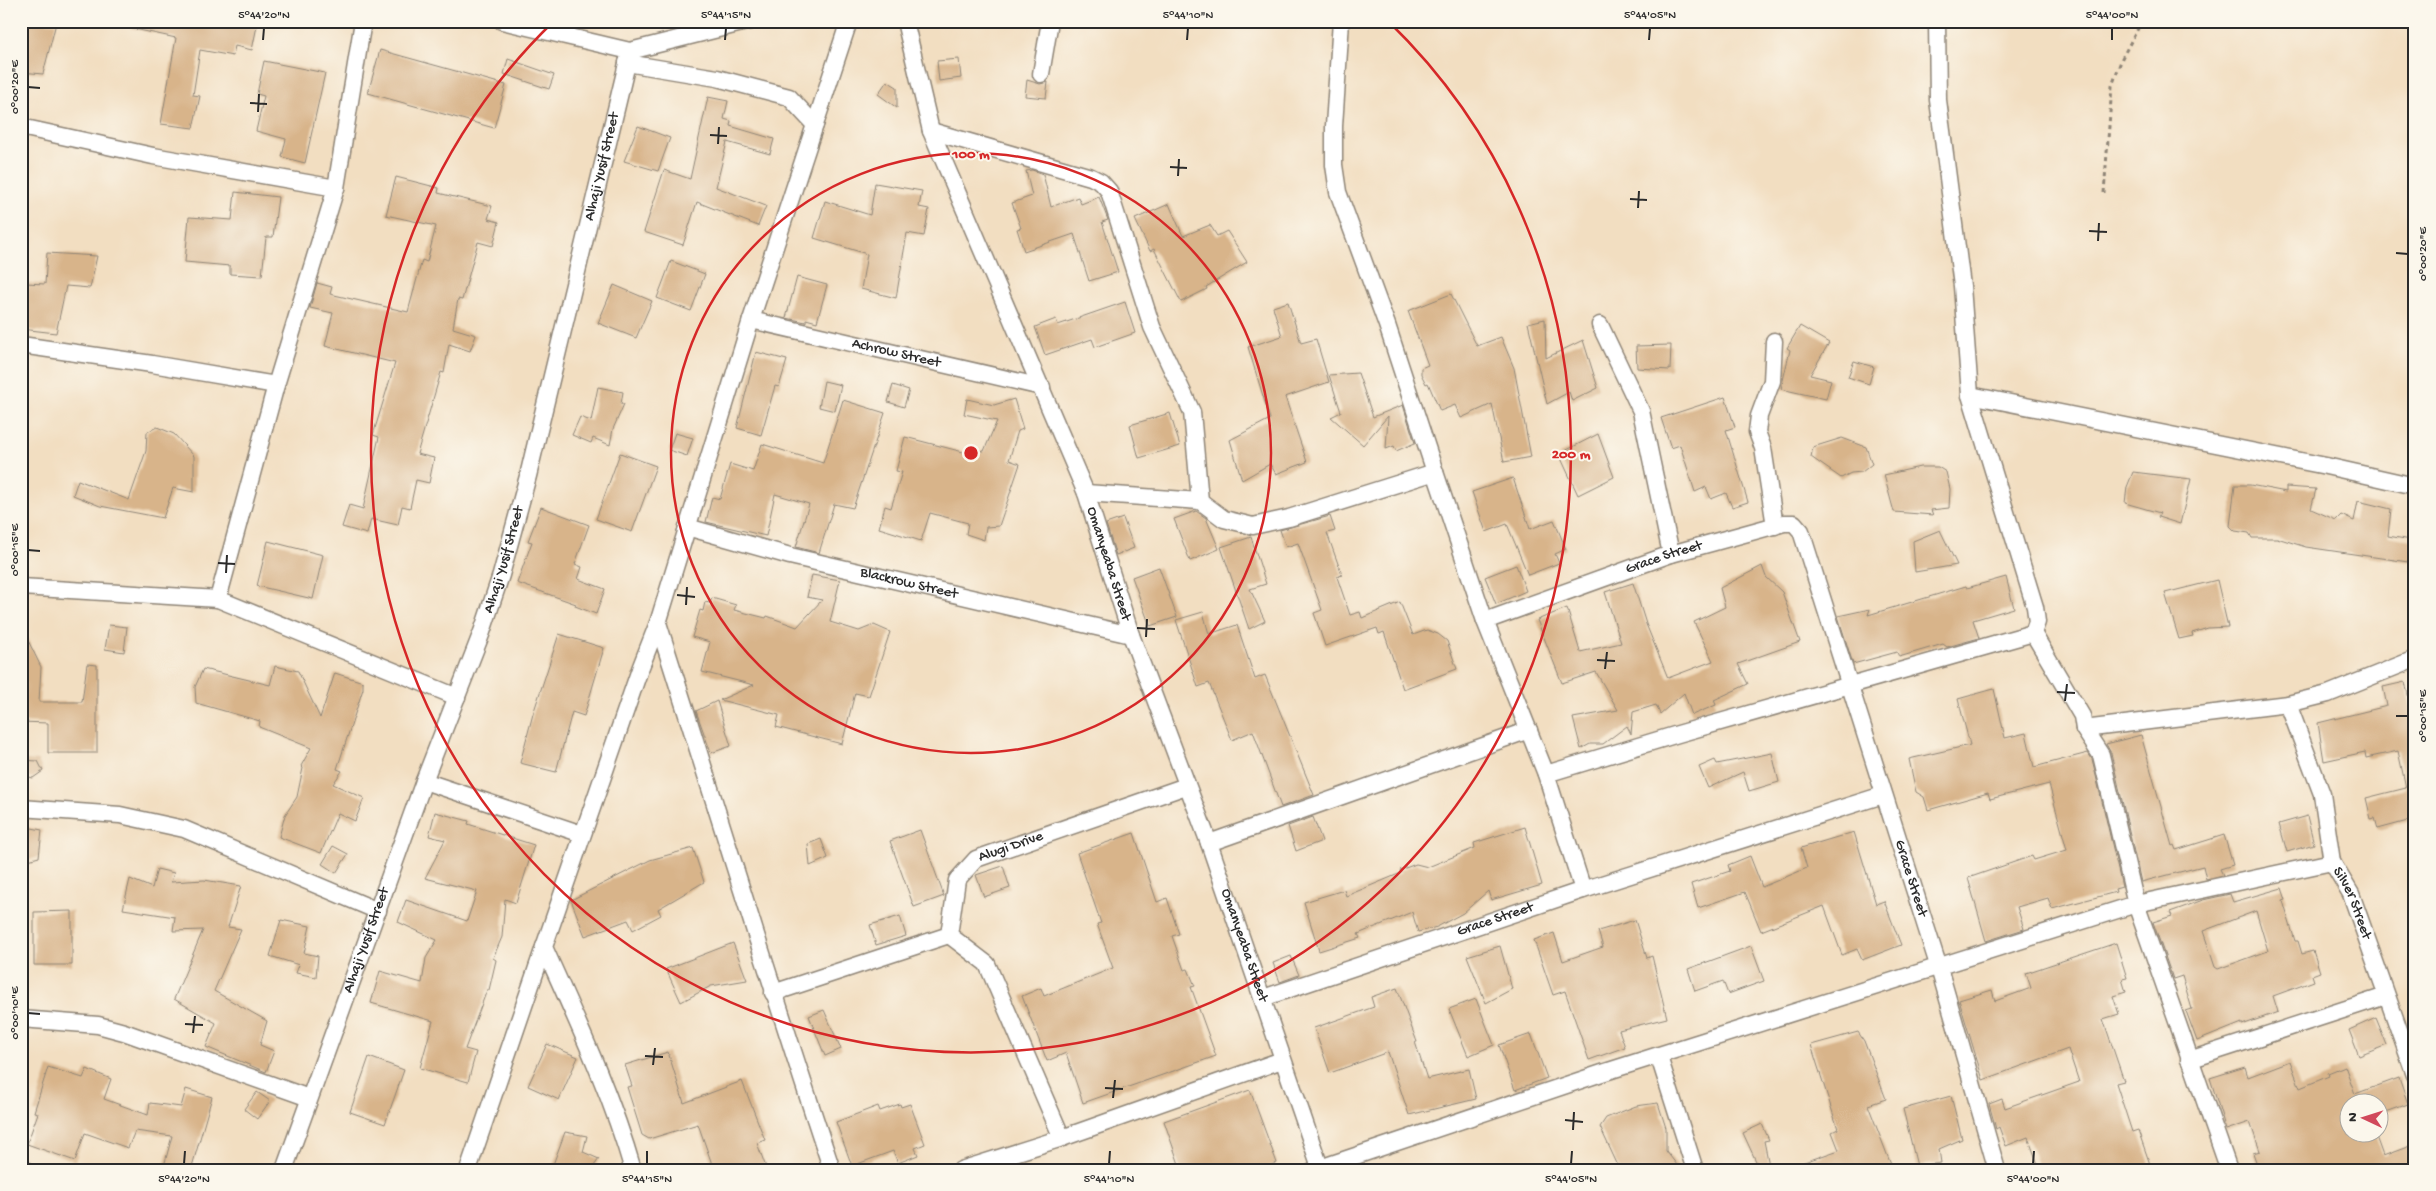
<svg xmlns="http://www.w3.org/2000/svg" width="2436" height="1191" font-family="'Gochi Hand',sans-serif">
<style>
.building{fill:#d8b48a;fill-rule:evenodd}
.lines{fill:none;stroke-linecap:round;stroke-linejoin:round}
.street-casing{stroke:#8e8476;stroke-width:19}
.path{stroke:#8e8476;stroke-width:3;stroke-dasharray:4 4;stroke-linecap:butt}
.street{stroke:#fff;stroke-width:16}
.ticks{fill:none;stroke:#2b2b2b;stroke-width:2}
.ring{fill:none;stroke:#d62828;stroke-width:2.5}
.labels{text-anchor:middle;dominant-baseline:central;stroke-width:4;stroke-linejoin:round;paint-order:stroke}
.street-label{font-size:15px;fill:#2b2b2b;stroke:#fbf7ec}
.centre{fill:#d62828;stroke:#fbf7ec;stroke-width:2.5}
.ring-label{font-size:15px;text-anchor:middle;font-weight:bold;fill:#d62828;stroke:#fbf7ec;stroke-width:4;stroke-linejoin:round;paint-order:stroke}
.neatline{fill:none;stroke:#2b2b2b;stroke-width:2}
.ticks-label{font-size:12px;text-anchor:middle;fill:#2b2b2b}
</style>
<rect width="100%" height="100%" fill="#fbf7ec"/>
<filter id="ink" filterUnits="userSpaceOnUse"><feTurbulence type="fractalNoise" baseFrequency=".02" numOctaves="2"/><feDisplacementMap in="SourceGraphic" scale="10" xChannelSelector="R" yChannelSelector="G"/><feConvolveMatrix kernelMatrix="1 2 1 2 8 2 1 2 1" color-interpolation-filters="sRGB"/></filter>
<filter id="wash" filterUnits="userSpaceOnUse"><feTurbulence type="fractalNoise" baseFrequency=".0096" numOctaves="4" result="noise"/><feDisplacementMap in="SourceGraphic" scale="20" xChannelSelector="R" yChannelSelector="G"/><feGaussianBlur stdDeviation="1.12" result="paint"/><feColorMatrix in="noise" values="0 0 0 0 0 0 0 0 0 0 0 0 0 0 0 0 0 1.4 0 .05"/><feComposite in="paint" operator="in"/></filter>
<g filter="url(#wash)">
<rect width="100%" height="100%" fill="#f2dec1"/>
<g id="blocks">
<path class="building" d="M21,21L56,23L43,74L21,72Z
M131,21H258L252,50L235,46L233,56L200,50L193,95L200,96L193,128L161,124L176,38L130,28Z
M380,50L506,85L494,128L368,93Z
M508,59L554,75L549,89L504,74Z
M959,59L961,78L939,81L937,61Z
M264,61L325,73L305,163L282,157L286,139L256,131L264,96L257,94Z
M1027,80L1040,84L1048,82L1046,98L1025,96Z
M887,81L897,87V108L878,94Z
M708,97L728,101L724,119L731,121L730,126L774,139L770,154L727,142L716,187L766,206L758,226L697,202L683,245L644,232L664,170L690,179Z
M638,126L670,138L658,171L624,161Z
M1032,170L1043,174L1051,207L1078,197L1081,204L1099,197L1108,220L1102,222L1118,272L1089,281L1074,234L1024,251L1017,229L1021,228L1012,203L1032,196L1026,171Z
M396,177L439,188L438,193L492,206L488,219L499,222L493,246L478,242L462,300L458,299L453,328L476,335L470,351L449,344L444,373L441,372L417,454L434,458L429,483L416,480L410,508L402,506L398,525L371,519L367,534L342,527L349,505L363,509L379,437L373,435L395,363L325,346L333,313L310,308L317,283L332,287L330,294L408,312L422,260L427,262L436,226L386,215Z
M875,183L922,191L919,207L929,209L924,236L907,233L896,298L861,289L867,254L814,238L825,201L870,215Z
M235,192L278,197L273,237H266L262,276L230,274V266L185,262L189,217L232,220Z
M1169,204L1183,236L1210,225L1217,236L1227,231L1247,262L1206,287L1207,289L1181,302L1154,249L1150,251L1135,219Z
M47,253L97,256L90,288L66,286L56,333L21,329L26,283L45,284Z
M671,261L705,274L691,311L657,298Z
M797,277L827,285L817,322L806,319V322L786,318Z
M614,285L652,301L636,338L598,323Z
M1451,294L1477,346L1501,337L1514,368L1531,457L1504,462L1492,404L1461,418L1455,405L1440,411L1428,383L1426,384L1421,374V368L1428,365L1408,311Z
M1125,302L1135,333L1095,347L1092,339L1045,355L1035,327L1056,319L1058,325Z
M1288,302L1301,343L1316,339L1329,382L1285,397L1307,462L1276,474L1270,464L1242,480L1230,440L1270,419L1248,347L1282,336L1273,307Z
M1545,319L1546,358L1583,340L1598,388L1572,401L1569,392L1547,404L1528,323Z
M1800,326L1829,343L1810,375L1831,380L1826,399L1781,389L1790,350L1787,348Z
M1671,345L1670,370L1637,368L1636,346Z
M756,352L787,360L779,387L775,386L761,435L737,428Z
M1854,361L1874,367L1869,384L1848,377Z
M1358,373L1373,417L1403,405L1415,443L1396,451L1394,446L1386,449L1388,416L1363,445L1331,417L1341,412L1329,375Z
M824,381L841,385L835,411L819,407Z
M893,385L909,390L904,407L888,402Z
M598,387L623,392L621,404H624L613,429L610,445L593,438L591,443L572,435L580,417L591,421Z
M1725,397L1735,427L1726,430L1748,502L1732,507L1726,493L1711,499L1706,487L1695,492L1680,445L1671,448L1661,418Z
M967,399L994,405L1014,399L1023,429L1018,431L1009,460L1020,464L999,526L986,527L984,540L966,534L968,523L930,513L921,541L879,528L885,506L891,508L902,472L896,471L905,437L971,454L973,450L984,451L997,421L964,414Z
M843,400L885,413L853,508L834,504L819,553L796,547L809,504L775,494L766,536L706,522L712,497L720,499L730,464L753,471L762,444L823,463Z
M1170,413L1180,446L1139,458L1130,425Z
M157,427L174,434L194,456V492L173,488L163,518L100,506L73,495L78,480L129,500L146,451L147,432Z
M675,433L693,438L687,456L669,450Z
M1598,434L1614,477L1578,495L1559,454Z
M1842,438L1866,447L1872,464L1862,472L1851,473L1841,478L1811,457L1813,447Z
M620,453L656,466L632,532L596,519Z
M1920,467H1938L1946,472L1950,489L1949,508L1931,510L1933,515L1894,512L1884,475Z
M2133,472L2191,479L2180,524L2158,517L2160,513L2125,503L2127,487Z
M1513,478L1530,529L1554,520L1566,549L1555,554L1559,563L1528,575L1507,524L1486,532L1472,492Z
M2235,485H2250L2286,492V487L2316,489L2311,509L2336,520L2341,515L2354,521L2358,501L2391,509L2388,536L2411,540L2410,546H2415V563L2306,547L2277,538H2252L2249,533L2235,531L2230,526Z
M541,507L589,525L575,564L582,567L578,579L605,589L596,614L575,606L576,604L517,583L532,542L528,541Z
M1196,511L1206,518L1219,549L1190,561L1174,519Z
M1330,516L1335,531L1327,533L1342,575L1337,577L1350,615L1360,612L1362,618L1400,602L1413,635L1427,630L1438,634L1447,641L1457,669L1403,689L1384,632L1379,634L1377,628L1325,646L1314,613L1322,610L1298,543L1286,547L1280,530Z
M1123,518L1134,548L1116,555L1106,524Z
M1940,530L1957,565L1915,572L1913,541Z
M1251,537L1266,584L1250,589L1265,621L1249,629L1221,547Z
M268,541L323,555L313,599L257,586Z
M1516,565L1526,591L1496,604L1485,577Z
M1762,566L1766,577L1782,592L1800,642L1738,664L1748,684L1714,700L1716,705L1692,715L1684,693L1660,714L1656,705L1633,712L1631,734L1627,726L1603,744H1590L1581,749L1573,718L1618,710L1596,672L1562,683L1537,620L1567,608L1580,652L1621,643L1605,592L1633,583L1646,624L1668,678L1713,661L1694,622L1725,607L1720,588Z
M1159,567L1177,617L1150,626L1132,577Z
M812,575L840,580L830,622L859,631L874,625L890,632L869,696L855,693L842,744L776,727L779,715L720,700L754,685L702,672L710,642L692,637L700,610L703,611L705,602L710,603L712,598L736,605L734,610L766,618L767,616L797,627L822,600L807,597Z
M2006,577L2014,608L1973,620L1979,638L1947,647L1943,644L1899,657L1897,652L1853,664L1838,616L1870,609L1868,615L1966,586L1967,588Z
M2217,580L2228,627L2208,628L2192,633L2193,636L2179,639L2165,593Z
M1203,612L1209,634L1237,625L1255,679L1265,675L1314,795L1281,807L1253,731L1232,740L1209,683L1198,687L1176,620Z
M109,625L127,627L124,652L105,649Z
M21,626L41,667L39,702H82L87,664L97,665V753H48V723L21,722Z
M559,634L604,648L584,716L572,712L556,772L520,763L533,714Z
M275,666L298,671L320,718L335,673L363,682V689L337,769L342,771L333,784L364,798L355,821L338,813L321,853L279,837L285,815L297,797L303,768L301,766L311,748L259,727L260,721L196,703L195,687L203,669L270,685Z
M2405,682L2415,724V819L2378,829L2375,818L2371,819L2366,798L2406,788L2398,751L2366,758L2365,752L2324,761L2318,723L2387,706L2383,687Z
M1994,689L2005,738L2026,733L2034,767L2088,753L2092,759L2122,887L2115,889L2116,892L2052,909L2048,898L2017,907L2024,929L1986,941L1968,878L2032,856L2034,860L2067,850L2049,784L1990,799L1988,793L1928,810L1924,797L1916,792L1909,759L1970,745L1958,699Z
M717,701L731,746L711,753L696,711Z
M2141,735L2172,846L2174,845L2176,850L2224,835L2233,865L2220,869L2223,875L2206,879L2203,866L2141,882L2111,753L2106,744Z
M1772,753L1779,782L1749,791L1743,772L1708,788L1699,767L1715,760L1717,764Z
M21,760L38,761L43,771L33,778L21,775Z
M435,812L469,821L468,824L534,845L516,903L505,899L502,937L493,958L496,960L489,990H487L465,1049L476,1052L468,1082L420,1068L433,1021L371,1003L380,971L422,983L426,958L437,940L398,922L406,900L467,921L477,891L425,878L445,840L429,836Z
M2307,816L2314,844L2287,852L2279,824Z
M1313,817L1322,841L1296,851L1288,826Z
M21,826L42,830L39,857L21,862Z
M1525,827L1542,885L1491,900L1488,891L1463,913L1437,927L1418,932L1412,912L1358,934L1360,938L1319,951L1304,902L1344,890L1346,896L1401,873L1400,870L1416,864L1428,867L1475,848L1474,843Z
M920,830L944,896L914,907L890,841Z
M1854,832L1876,904L1884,901L1901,945L1862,960L1857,949L1842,955L1824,906L1761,931L1745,892L1698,908L1691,884L1730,871L1728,865L1750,856L1762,887L1807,868L1801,848Z
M1134,833L1157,902L1167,898L1179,934L1172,936L1184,970L1188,969L1195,986L1191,987L1216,1056L1083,1103L1066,1053L1047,1061L1022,996L1041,988L1044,996L1113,968L1097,924L1101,923L1077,853Z
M821,839L828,858L810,866L808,844Z
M333,846L348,854L336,873L322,864Z
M693,848L704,882L658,909L661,915L633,930L628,920L585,936L571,900L650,860Z
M1003,866L1010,888L984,897L976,875Z
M157,869L174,873L171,882L204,880L241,886L228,927L241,929L214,991L267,1021L260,1045L274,1051L266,1072L206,1047L216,1023L174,999L203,930L173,931L175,917L123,909L130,879L152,888Z
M2282,888L2286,900L2283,901L2295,941H2298L2302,954L2313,951L2320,972L2312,975L2314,981L2273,996L2278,1012L2242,1025V1023L2197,1041L2186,1011L2192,1009L2182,976L2173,979L2153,922L2172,916L2170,912L2203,900L2230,894L2233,902ZM2256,911L2268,951L2218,969L2215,967L2203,931Z
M72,911V965H34V912Z
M900,916L906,936L876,945L870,925Z
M281,920L310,926L304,953L318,956L316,977L296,973L299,965L270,956Z
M1635,920L1647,958L1652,956L1667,1018L1619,1030L1625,1047L1589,1060L1565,991L1553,995L1534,940L1554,933L1563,961L1603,947L1598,931Z
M733,943L747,980L711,986L681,1002L666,969Z
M2116,943L2127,978L2122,979L2126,992L2113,996L2119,1014L2103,1019L2124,1081L2116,1083L2132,1132L2138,1130L2152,1170H2040L2028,1137L2006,1146L1999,1127L1996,1129L1989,1104L2002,1099L2005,1108L2079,1082L2068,1049L1983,1080L1959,1000L1992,990L1995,1001L2031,988L2026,973Z
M1500,946L1512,989L1486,1003L1467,956Z
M1751,946L1764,981L1728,994L1723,981L1695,991L1688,969Z
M1291,956L1299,975L1280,982L1273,963Z
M1397,988L1417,1042H1415L1427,1079L1469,1069L1476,1099L1409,1115L1388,1052L1330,1073L1314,1028L1374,1007L1371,997Z
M1476,999L1494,1045L1468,1056L1449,1009Z
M824,1010L841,1049L825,1056L809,1016Z
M2376,1018L2387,1045L2359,1056L2349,1030Z
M1858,1032L1864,1041L1886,1099L1868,1105L1893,1170H1790V1167L1839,1150L1832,1132L1838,1129L1811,1045Z
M1531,1034L1547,1078L1515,1090L1499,1045Z
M547,1044L578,1057L559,1100L528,1086Z
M668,1052L684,1103L742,1081L765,1140L757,1143L767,1170H714L698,1124L649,1139L642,1135L627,1087L632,1086L625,1065Z
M369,1057L404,1070L385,1124L350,1112Z
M2290,1061L2300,1088L2329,1076L2328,1073L2345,1066L2355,1094L2399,1078L2408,1104L2378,1115V1104H2348V1134H2375L2383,1156L2410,1146L2415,1159V1170H2259L2253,1153L2260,1151L2250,1122L2226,1130L2210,1078L2245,1067L2248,1077Z
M48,1067L83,1078L87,1069L111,1079L104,1099L148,1115L150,1103L181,1107L186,1089L212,1097L191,1170H163L172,1136L135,1131L128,1148L85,1133L75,1161L27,1144L38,1113L34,1112Z
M1250,1090L1277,1163L1258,1170H1181L1164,1121Z
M257,1092L270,1101L257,1119L244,1109Z
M1951,1096L1962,1139L1939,1149L1941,1163L1917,1166L1903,1109Z
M1658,1103L1666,1128V1151L1681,1170H1620L1600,1127L1606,1118L1636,1106Z
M900,1104L901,1107L910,1104L925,1144L915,1148L918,1155L898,1163L893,1151L852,1166L836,1122L878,1106L880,1111Z
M1762,1124L1769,1140L1764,1141L1770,1170H1760L1743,1133Z
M565,1132L587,1136L583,1152L599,1159L591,1170H551Z"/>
</g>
</g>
<g filter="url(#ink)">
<use href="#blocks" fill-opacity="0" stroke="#8e8476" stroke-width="1"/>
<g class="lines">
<g class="street-casing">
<g id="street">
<path d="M363,21L336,188L276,385L218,599L457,697"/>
<path d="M502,21L630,51"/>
<path id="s1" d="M905,21L931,131L1086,493L1131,635L1209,843L1321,1170"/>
<path d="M1341,21L1334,126V165L1338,192L1387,325L1435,472"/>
<path d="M627,63L717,78L789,97L815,125"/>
<path d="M1041,74L1050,21"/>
<path d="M21,127L153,156L336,188"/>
<path d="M931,131L1091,177L1101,182L1109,191L1152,327L1192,412L1200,501"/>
<path id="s2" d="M751,320L1042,387"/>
<path d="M1600,325L1641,411L1671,554"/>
<path d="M1774,341L1772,381L1759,416L1757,432L1763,448L1775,526"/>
<path d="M21,345L152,364L276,385"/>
<path d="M1970,395L2326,466L2415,486"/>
<path d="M1086,493L1200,501L1224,519L1253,526L1289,518L1435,472L1485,621"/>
<path id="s3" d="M687,527L790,556L1131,635"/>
<path d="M21,587L218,599"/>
<path d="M658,623C716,805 771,988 832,1170"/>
<path d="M2033,633L2082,716L2084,729L2101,755L2136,904L2229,1170"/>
<path id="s4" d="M2288,704L2322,794L2332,862L2351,894L2415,1075"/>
<path d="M2084,729L2288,704L2328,694L2415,659"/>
<path d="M1546,774L1678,734L2033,633L2037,622L2035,607L1970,395L1962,286L1938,100L1937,21"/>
<path d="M424,781L582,834"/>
<path d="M21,808L120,815L184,829L378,911"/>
<path d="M1209,843L1529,730"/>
<path d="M1583,890L1883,795"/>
<path d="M949,935L987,964L1062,1138"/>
<path id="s5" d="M773,993L949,935L957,880L976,859L1186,786"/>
<path id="s6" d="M1263,998L1583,890L1546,774L1485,621L1671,554L1784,523H1794L1801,531L1939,968L1997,1170"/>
<path d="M21,1019L98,1025L124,1032L309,1098"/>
<path d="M1659,1057L1695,1170"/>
<path d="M2189,1060L2386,996"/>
<path d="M21,1168L26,1170"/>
<path id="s7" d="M284,1170L424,781L482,632L501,575L528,476L630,51L750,21"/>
<path d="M468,1170L544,947"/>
<path d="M633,1170C611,1093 577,1021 544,947L640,669L658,623L751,320L849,21"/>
<path d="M961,1170L1062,1138L1282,1060"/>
<path d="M1314,1170L1602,1073L2136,904L2332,862"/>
</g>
</g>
<path class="path" d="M2104,193L2112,86L2122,58L2142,21"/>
<use href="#street" class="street"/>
</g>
</g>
<path class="ticks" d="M263,40L264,28M725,40L726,28M1187,40L1188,28M1649,40L1650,28M2112,40V28M28,87L40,88M250,103L267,104M258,112L259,94M710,135L727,136M718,144L719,127M1170,167L1187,168M1178,176L1179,159M1630,199L1647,200M1638,208L1639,191M2089,231L2107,232M2098,241L2099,223M2396,253L2408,254M28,550L40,551M218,563L235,564M226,573L227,555M677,595L695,597M686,605L687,587M1137,628L1155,629M1146,637L1147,619M1597,660L1615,661M1605,669L1607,652M2057,692L2075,693M2065,701L2067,684M2396,716H2408M28,1013L40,1014M185,1024L203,1025M193,1033L195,1016M645,1056L663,1057M653,1065L655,1048M1105,1088L1123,1089M1113,1098L1115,1080M1565,1120L1583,1122M1573,1130L1574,1112M184,1164L185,1151M647,1164V1151M1109,1164L1110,1151M1571,1164L1572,1151M2033,1164L2034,1151"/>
<g class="ring">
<circle cx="971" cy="453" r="300"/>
<path d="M1388 21A600 600 0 1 1 554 21"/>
</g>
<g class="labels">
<g class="street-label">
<text stroke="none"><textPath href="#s7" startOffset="1054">Alhaji Yusif Street</textPath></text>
<text stroke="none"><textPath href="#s2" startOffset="149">Achrow Street</textPath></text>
<text stroke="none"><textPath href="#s6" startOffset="814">Grace Street</textPath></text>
<text stroke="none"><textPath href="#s7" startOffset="649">Alhaji Yusif Street</textPath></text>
<text stroke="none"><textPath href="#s1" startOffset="581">Omanyeaba Street</textPath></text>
<text stroke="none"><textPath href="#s3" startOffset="229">Blackrow Street</textPath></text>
<text stroke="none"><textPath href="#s5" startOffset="306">Alugi Drive</textPath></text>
<text stroke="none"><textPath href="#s6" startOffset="1324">Grace Street</textPath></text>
<text stroke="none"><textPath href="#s4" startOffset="211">Silver Street</textPath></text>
<text stroke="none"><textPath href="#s6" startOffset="245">Grace Street</textPath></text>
<text stroke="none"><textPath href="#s7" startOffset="244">Alhaji Yusif Street</textPath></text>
<text stroke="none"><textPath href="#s1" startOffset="986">Omanyeaba Street</textPath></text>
</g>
</g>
<circle cx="971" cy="453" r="8" class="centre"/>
<g class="ring-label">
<text x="971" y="158">100 m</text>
<text x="1571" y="458">200 m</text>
</g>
<rect width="2436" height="1191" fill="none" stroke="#fbf7ec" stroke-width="55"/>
<g transform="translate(2364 1118) rotate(274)"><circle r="24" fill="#fbf7ec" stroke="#a8a59f"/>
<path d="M0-4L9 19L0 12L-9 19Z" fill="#d1495b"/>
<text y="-8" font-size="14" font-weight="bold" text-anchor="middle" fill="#2b2b2b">N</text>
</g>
<rect x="28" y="28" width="2380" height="1136" class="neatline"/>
<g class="ticks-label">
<text x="264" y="18">5°44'20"N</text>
<text x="726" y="18">5°44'15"N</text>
<text x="1188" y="18">5°44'10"N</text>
<text x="1650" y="18">5°44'05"N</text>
<text x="2112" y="18">5°44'00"N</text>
<text transform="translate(14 87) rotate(-90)" y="4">0°00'20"E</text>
<text transform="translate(2422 254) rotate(-90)" y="4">0°00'20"E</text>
<text transform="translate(14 550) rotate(-90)" y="4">0°00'15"E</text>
<text transform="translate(2422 716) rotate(-90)" y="4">0°00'15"E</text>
<text transform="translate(14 1013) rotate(-90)" y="4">0°00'10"E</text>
<text x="184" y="1182">5°44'20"N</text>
<text x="647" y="1182">5°44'15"N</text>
<text x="1109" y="1182">5°44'10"N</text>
<text x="1571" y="1182">5°44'05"N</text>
<text x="2033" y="1182">5°44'00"N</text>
</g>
</svg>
